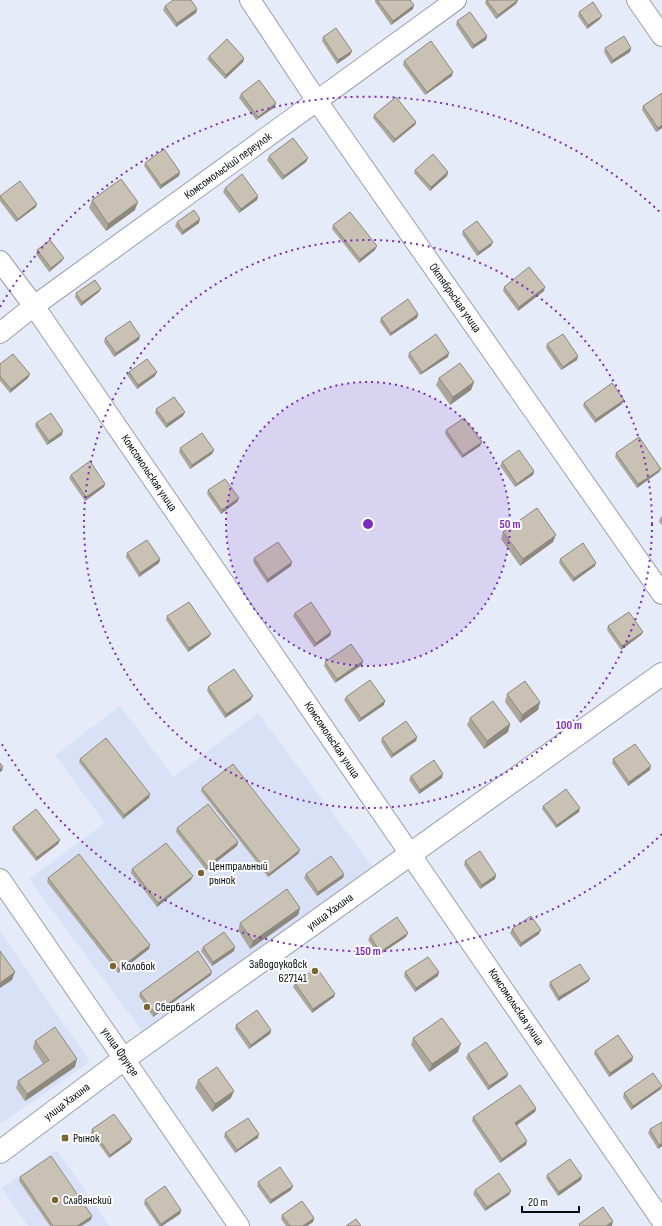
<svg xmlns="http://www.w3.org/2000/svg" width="662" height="1226" font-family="'Sofia Sans Condensed',sans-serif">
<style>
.built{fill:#d9e1f7}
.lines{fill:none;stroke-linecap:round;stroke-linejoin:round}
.minor-casing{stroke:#999fac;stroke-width:22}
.tertiary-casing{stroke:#999fac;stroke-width:24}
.minor{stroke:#fff;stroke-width:20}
.tertiary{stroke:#fff;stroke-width:22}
.wall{fill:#ada79b}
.shaded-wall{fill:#8d887e}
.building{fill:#c9c2b4;stroke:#8d887e}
.ring{fill:none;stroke:#7b2cbf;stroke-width:2;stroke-dasharray:2 4}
.poi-dot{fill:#7c6636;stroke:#fff;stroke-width:1.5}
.labels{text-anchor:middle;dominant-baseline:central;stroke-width:4;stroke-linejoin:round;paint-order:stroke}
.street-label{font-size:12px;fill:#0a0c10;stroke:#fff}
.poi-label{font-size:12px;fill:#0a0c10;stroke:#fff;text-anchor:start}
.centre{fill:#7b2cbf;stroke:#fff;stroke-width:2}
.ring-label{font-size:12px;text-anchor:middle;font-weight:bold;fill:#7b2cbf;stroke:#fff;stroke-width:4;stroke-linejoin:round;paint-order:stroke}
</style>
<rect width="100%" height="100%" fill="#e6ebfa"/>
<path class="built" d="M120,706L173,777L258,713L372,866L145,1035L29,879L105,823L55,755Z
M0,931L90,1062L0,1124Z
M57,1150L109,1226H28L2,1188Z"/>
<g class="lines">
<g class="minor-casing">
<path id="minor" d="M250,0L317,101L662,594
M637,0L662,36
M0,261L34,306L662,1221
M0,333L34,306L456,0
M0,879L239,1226"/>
</g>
<g class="tertiary-casing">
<path id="tertiary" d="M0,1152L124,1059L662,674"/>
</g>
<use href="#minor" class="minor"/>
<use href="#tertiary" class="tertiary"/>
</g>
<path class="wall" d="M375,0H410L413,9L391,25L375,2Z
M486,0H518L516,4L496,19L485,3Z
M165,6L197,9L196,13L176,27L163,10Z
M579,12L600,19L587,29L578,16Z
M457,21L487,36L486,40L472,49L456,25Z
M323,37L352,51L350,55L337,64L322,41Z
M605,48H631L630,52L611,64L604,52Z
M209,56L244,58L243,62L225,79L207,59Z
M404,61L452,76L425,95L403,65Z
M662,93V128L656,132L642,110L643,106Z
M241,94L275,107L256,120L239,98Z
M374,115L416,122L415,125L393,143L373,118Z
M269,156L308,158L306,162L282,180L267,160Z
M145,163L180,172L179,176L160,189L144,166Z
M415,170L448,172L447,176L430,191L414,173Z
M225,188L258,196L257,200L239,213L223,192Z
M0,196L36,207L16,222L0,201Z
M92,200L135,210L106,231L89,208Z
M177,222L199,223L182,235L175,226Z
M333,225L375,250L359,263L332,229Z
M463,231L493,242L491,246L477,256L462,234Z
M37,250L62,261L49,272L36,254Z
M504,287L544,291L518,311L503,291Z
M99,292L81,306L75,297L76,293Z
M418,314L417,318L390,336L380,322L381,318Z
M105,338L139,340L114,357L104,342Z
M547,344L577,360L561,370L546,348Z
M409,353L448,357L420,375L408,357Z
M0,364L30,374L28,378L10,393L0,381Z
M129,372L155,376L137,389L127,375Z
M439,378L474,382L471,390L450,405L436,385Z
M584,403L622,404L595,423L583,406Z
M156,409L183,416L166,428L155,413Z
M36,423L62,435L47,445L35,426Z
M446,430L482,442L480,446L462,458L445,434Z
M180,448L214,450L212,454L190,469L179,452Z
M616,453L661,469L659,472L637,488L615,457Z
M502,462L534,471L533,475L515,487L500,466Z
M71,475L105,484L104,487L85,501L69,478Z
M208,490L239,498L237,502L221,514L207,494Z
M662,516V525L659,522L660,518Z
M503,532L553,542L520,566L501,539Z
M127,553L160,559L159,563L139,577L126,557Z
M254,558L291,566L267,583L253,562Z
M560,559L595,566L573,582L559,563Z
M295,613L331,632L330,636L314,647L293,616Z
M167,616L211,634L209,637L188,652L166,620Z
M608,626L643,632L641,635L621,650L607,630Z
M363,661L362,665L335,683L324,666L325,662Z
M208,687L251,700L225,718L207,691Z
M507,694L540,702L538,710L520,723L505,702Z
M346,697L384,705L359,722L344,700Z
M470,718L510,724L508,732L484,749L467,725Z
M417,737L416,741L391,758L381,742L382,738Z
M80,759L149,798L123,819L79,762Z
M613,759L650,770L628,786L612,763Z
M411,776L442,778L419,794L409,780Z
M202,788L300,850L298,854L268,877L201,791Z
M543,806L579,812L556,828L542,809Z
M13,827L60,840L58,844L36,861L12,830Z
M177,828L238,842L237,846L206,870L176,832Z
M465,861L496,875L495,879L480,889L464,865Z
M132,869L191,880L157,907L131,873Z
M306,874H344L343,878L317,896L304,878Z
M48,878L149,949L118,973L47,882Z
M300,908L298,915L250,949L238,930L240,923Z
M512,929L539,934L520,947L510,933Z
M370,936L406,937L379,955L368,940Z
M203,947L234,951L212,966L201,951Z
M405,972L438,976L415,992L404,976Z
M211,975L153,1017L139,996L140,993Z
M550,982H588L558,1001L549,986Z
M295,983L334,997L312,1013L293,987Z
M236,1025L271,1030L270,1034L249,1049L235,1029Z
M413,1038L458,1052L429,1072L411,1045Z
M35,1041L75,1067L25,1101L16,1088L18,1081L43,1064L33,1048Z
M595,1051L633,1057L632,1061L609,1077L594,1054Z
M468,1054L507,1077L488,1090L466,1058Z
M198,1080L231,1098L212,1112L195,1088Z
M661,1089L631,1110L623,1097L624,1093Z
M536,1108L535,1112L517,1125L526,1145L500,1163L472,1121L473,1117Z
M92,1129L132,1139L130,1143L109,1158L91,1133Z
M650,1129L662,1146L658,1149L648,1133Z
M225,1133L258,1138L235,1153L224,1137Z
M547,1175L581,1180L558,1196L546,1178Z
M20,1177L91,1220L81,1226H50L19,1181Z
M258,1182L293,1186L291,1190L270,1204L257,1186Z
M475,1190L509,1195L485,1211L473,1194Z
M145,1200L181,1210L180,1214L162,1226H159L144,1204Z
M282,1215L314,1218L313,1222L307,1226H286L281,1219Z"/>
<path class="shaded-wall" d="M518,0L516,4L496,19L498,15Z
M414,5L413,9L391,25L393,21Z
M197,9L196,13L176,27L177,23Z
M602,16L600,19L587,29L588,25Z
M487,36L486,40L472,49L474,45Z
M631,48L630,52L611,64L613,60Z
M352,51L350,55L337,64L338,60Z
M244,58L243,62L225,79L226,75Z
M453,72L452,76L425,95L427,92Z
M276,103L275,107L256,120L258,117Z
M416,122L415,125L393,143L395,139Z
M662,125V128L656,132L658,128Z
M308,158L306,162L282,180L284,176Z
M180,172L179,176L160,189L161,185Z
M448,172L447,176L430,191L431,187Z
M258,196L257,200L239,213L241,209Z
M138,202L135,210L106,231L108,224Z
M37,204L36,207L16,222L18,219Z
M200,219L199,223L182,235L183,231Z
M493,242L491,246L477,256L479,252Z
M377,246L375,250L359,263L360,259Z
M64,258L62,261L49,272L51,268Z
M545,287L544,291L518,311L519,307Z
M101,289L99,292L81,306L82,302Z
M418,314L417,318L390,336L391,333Z
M140,336L139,340L114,357L116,353Z
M449,353L448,357L420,375L422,372Z
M578,356L577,360L561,370L563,367Z
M157,372L155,376L137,389L138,385Z
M30,374L28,378L10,393L11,389Z
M474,382L471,390L450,405L453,397Z
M624,400L622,404L595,423L596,419Z
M185,412L183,416L166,428L167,424Z
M63,431L62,435L47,445L49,441Z
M482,442L480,446L462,458L463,455Z
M214,450L212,454L190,469L192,465Z
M661,469L659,472L637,488L638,484Z
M534,471L533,475L515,487L517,484Z
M105,484L104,487L85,501L86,497Z
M239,498L237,502L221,514L222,510Z
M556,535L553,542L520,566L523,559Z
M160,559L159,563L139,577L140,573Z
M292,562L291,566L267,583L268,579Z
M596,563L595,566L573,582L574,578Z
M331,632L330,636L314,647L316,643Z
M643,632L641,635L621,650L622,646Z
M211,634L209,637L188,652L189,648Z
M363,661L362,665L335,683L337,679Z
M253,696L251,700L225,718L226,714Z
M385,701L384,705L359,722L361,718Z
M540,702L538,710L520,723L522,715Z
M510,724L508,732L484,749L487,741Z
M417,737L416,741L391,758L393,754Z
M651,766L650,770L628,786L629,782Z
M3,767L2,771L0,772V769Z
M443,774L442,778L419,794L420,790Z
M150,794L149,798L123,819L124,815Z
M580,808L579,812L556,828L557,825Z
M60,840L58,844L36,861L37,857Z
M238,842L237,846L206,870L207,866Z
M300,850L298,854L268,877L269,874Z
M344,874L343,878L317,896L318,892Z
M496,875L495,879L480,889L482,885Z
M193,876L191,880L157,907L158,903Z
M300,908L298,915L250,949L253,941Z
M541,930L539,934L520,947L521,943Z
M408,933L406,937L379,955L380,952Z
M150,945L149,949L118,973L119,969Z
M235,947L234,951L212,966L213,962Z
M15,972L12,980L0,988V983Z
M212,972L211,975L153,1017L155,1013Z
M439,972L438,976L415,992L416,988Z
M590,979L588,982L558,1001L559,997Z
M335,994L334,997L312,1013L313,1009Z
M271,1030L270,1034L249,1049L251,1045Z
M461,1044L458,1052L429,1072L432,1064Z
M633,1057L632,1061L609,1077L610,1073Z
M77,1059L75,1067L25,1101L27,1094Z
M508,1074L507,1077L488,1090L489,1086Z
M662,1086L661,1089L631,1110L633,1106Z
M234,1091L231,1098L212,1112L215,1104Z
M536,1108L535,1112L514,1127L515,1123Z
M259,1134L258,1138L235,1153L237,1150Z
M132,1139L130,1143L109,1158L110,1155Z
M527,1141L526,1145L500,1163L502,1159Z
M662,1143V1146L658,1149L659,1145Z
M582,1176L581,1180L558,1196L559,1192Z
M293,1186L291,1190L270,1204L271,1200Z
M511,1191L509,1195L485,1211L487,1207Z
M181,1210L180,1214L162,1226H160L161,1224Z
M92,1216L91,1220L81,1226H77Z
M314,1218L313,1222L307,1226H303Z
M613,1221L612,1226H606Z"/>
<path class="building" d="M173,0H191L197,9L177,23L165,6Z
M377,0H410L414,5L393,21Z
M486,0H518L498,15Z
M593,2L602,16L588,25L579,12Z
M470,12L487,36L474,45L457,21Z
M336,28L352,51L338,60L323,37Z
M624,36L631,48L613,60L605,48Z
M227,39L244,58L226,75L209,56Z
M431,41L453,72L427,92L404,61Z
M259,80L276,103L258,117L241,94Z
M662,93V125L658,128L643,106Z
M396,97L416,122L395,139L374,115Z
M293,138L308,158L284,176L269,156Z
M164,149L180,172L161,185L145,163Z
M433,154L448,172L431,187L415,170Z
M242,174L258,196L241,209L225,188Z
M121,179L138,202L108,224L92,200Z
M20,181L37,204L18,219L0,196Z
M194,210L200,219L183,231L177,222Z
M350,212L377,246L360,259L333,225Z
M477,221L493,242L479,252L463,231Z
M50,240L64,258L51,268L37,250Z
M529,267L545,287L519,307L504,287Z
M95,280L101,289L82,302L76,293Z
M408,299L418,314L391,333L381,318Z
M130,321L140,336L116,353L105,338Z
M436,334L449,353L422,372L409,353Z
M563,334L578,356L563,367L547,344Z
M13,354L30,374L11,389L0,376V364Z
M147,359L157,372L138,385L129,372Z
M460,363L474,382L453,397L439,378Z
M612,383L624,400L596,419L584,403Z
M174,397L185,412L167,424L156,409Z
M51,413L63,431L49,441L36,423Z
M464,418L482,442L463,455L446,430Z
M202,433L214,450L192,465L180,448Z
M639,437L661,469L638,484L616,453Z
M519,450L534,471L517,484L502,462Z
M90,461L105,484L86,497L71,475Z
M225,479L239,498L222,510L208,490Z
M537,508L556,535L523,559L503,532Z
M147,540L160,559L140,573L127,553Z
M278,542L292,562L268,579L254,558Z
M583,543L596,563L574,578L560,559Z
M189,602L211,634L189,648L167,616Z
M311,602L331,632L316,643L295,613Z
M629,612L643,632L622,646L608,626Z
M351,644L363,661L337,679L325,662Z
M234,669L253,696L226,714L208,687Z
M370,680L385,701L361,718L346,697Z
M525,681L540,702L522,715L507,694Z
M493,701L510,724L487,741L470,718Z
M406,721L417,737L393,754L382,738Z
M106,738L150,794L124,815L80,759Z
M635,744L651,766L629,782L613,759Z
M434,760L443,774L420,790L411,776Z
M0,763L3,767L0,769Z
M233,764L300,850L269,874L202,788Z
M566,789L580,808L557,825L543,806Z
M208,804L238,842L207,866L177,828Z
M36,809L60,840L37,857L13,827Z
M166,843L193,876L158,903L132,869Z
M480,851L496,875L482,885L465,861Z
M79,854L150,945L119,969L48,878Z
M331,856L344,874L318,892L306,874Z
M287,889L300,908L253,941L240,923Z
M531,916L541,930L521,943L512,929Z
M397,917L408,933L380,952L370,936Z
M224,932L235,947L213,962L203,947Z
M0,951L15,972L0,983Z
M198,951L212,972L155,1013L140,993Z
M428,957L439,972L416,988L405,972Z
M580,964L590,979L559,997L550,982Z
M317,968L335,994L313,1009L295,983Z
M257,1010L271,1030L251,1045L236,1025Z
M442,1018L461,1044L432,1064L413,1038Z
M55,1027L77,1059L27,1094L18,1081L49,1060L35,1041Z
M618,1035L633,1057L610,1073L595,1051Z
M486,1042L508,1074L489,1086L468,1054Z
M217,1067L234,1091L215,1104L198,1080Z
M653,1073L662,1086L633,1106L624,1093Z
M520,1085L536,1108L515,1123L527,1141L502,1159L473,1117Z
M114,1114L132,1139L110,1155L92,1129Z
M248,1118L259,1134L237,1150L225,1133Z
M662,1122V1143L659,1145L650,1129Z
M51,1156L92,1216L77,1226H53L20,1177Z
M570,1159L582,1176L559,1192L547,1175Z
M280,1167L293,1186L271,1200L258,1182Z
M499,1173L511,1191L487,1207L475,1190Z
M165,1186L181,1210L161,1224L145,1200Z
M302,1201L314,1218L303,1226H290L282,1215Z
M603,1207L613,1221L606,1226H580L579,1224Z
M356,1219L361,1226H346Z"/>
<circle cx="368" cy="524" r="142" fill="#7b2cbf" fill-opacity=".12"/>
<g class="ring">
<circle cx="368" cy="524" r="142"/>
<circle cx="368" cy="524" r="284"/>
<path d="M662 834A427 427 0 0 1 0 741M0 307A427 427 0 0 1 662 214"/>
</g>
<g class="poi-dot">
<circle cx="201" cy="873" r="4"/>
<circle cx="113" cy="966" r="4"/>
<circle cx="315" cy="971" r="4"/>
<circle cx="147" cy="1007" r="4"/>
<rect x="61" y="1134" width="8" height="8" rx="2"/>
<circle cx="55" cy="1200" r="4"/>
</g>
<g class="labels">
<g class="street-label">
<text transform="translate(228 166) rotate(-36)">Комсомольский переулок</text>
<text transform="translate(455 298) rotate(55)">Октябрьская улица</text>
<text transform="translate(149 473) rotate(56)">Комсомольская улица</text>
<text transform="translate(332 740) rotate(56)">Комсомольская улица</text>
<text transform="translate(330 912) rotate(-36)">улица Хахина</text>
<text transform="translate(516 1007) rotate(56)">Комсомольская улица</text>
<text transform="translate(120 1052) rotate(55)">улица Фрунзе</text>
<text transform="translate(67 1102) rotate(-37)">улица Хахина</text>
</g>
<g class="poi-label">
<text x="209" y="866">Центральный<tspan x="209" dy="14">рынок</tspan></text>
<text x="307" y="964" text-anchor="end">Заводоуковск<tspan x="307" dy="14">627141</tspan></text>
<text x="121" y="966">Колобок</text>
<text x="155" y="1007">Сбербанк</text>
<text x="73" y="1138">Рынок</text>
<text x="63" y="1200">Славянский</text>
</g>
</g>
<circle cx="368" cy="524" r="6" class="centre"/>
<g class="ring-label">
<text x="510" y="528">50 m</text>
<text x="569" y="729">100 m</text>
<text x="368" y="955">150 m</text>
</g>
<path d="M522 1206v6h57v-6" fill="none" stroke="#0a0c10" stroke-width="2"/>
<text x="528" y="1206" font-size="12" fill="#0a0c10" stroke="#ffffff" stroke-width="3" paint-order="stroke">20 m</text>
</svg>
